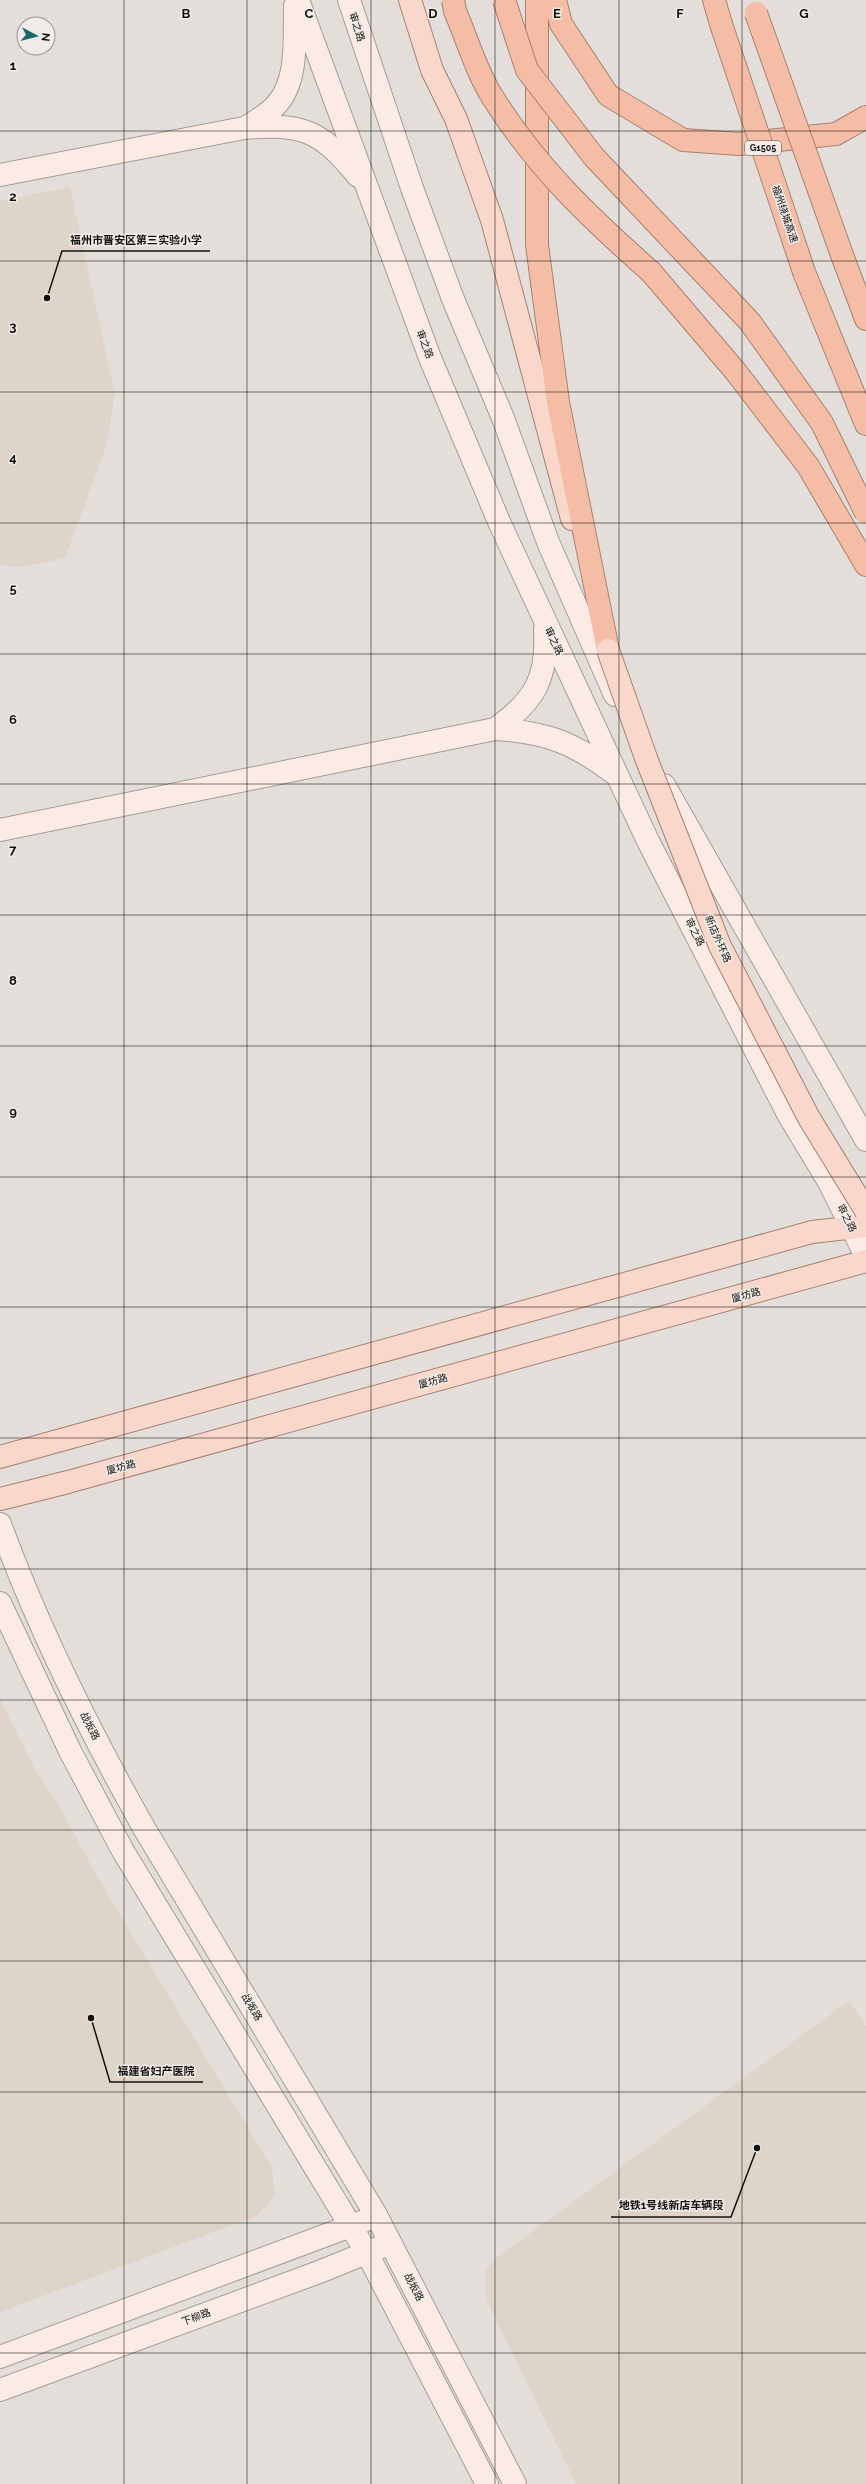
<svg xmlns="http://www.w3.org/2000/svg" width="866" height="2484" font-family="Raleway,'Noto Sans SC',sans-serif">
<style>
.built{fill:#dfd4c9}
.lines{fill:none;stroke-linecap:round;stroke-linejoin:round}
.secondary-casing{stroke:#a29d98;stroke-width:24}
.primary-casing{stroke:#a68172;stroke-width:24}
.highway-casing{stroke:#a68172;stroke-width:24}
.secondary{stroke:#fcebe4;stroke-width:22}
.primary{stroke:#f9d7ca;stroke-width:22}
.highway{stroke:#f5bda6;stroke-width:22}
.primary-bridge-casing{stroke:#a68172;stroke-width:24;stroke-linecap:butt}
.highway-bridge-casing{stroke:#a68172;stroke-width:24;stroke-linecap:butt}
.primary-bridge{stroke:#f9d7ca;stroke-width:22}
.highway-bridge{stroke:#f5bda6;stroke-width:22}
.grid{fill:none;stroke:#141210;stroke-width:1;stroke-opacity:0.55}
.labels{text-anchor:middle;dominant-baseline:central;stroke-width:3;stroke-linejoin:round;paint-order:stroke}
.shield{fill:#f0ebe6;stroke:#565350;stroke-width:1}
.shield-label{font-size:9px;font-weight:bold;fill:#141210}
.street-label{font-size:10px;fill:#141210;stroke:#f0ebe6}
.grid-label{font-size:13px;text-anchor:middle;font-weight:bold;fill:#141210;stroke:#f0ebe6;stroke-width:3;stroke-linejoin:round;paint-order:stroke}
.leader{fill:none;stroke:#141210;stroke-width:1.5}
.callout-dot{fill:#141210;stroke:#f0ebe6;stroke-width:1.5}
.callout-label{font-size:11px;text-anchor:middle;font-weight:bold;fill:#141210;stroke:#f0ebe6;stroke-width:3;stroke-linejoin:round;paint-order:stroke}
</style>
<rect width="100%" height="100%" fill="#e3ded9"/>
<path class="built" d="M70,187L115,395L105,450L65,558L23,567L0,565V201Z
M0,1699L36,1771L58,1804L93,1869L272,2168L275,2193L270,2203L256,2216L0,2312Z
M849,2001L866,2026V2484H576L487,2301L485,2289L486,2270L496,2258Z"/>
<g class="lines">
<g class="secondary-casing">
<path id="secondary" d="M298,0L430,358L500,524L648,841L788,1114L829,1182L866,1256
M349,0L412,188L453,299L503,418L548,542L615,695
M245,128C256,121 269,114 277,104C299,79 294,36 295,6
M0,175L244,128C303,123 320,130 358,176
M495,729C535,701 548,678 545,629
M664,785L866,1140
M0,830L495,729C547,732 574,743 615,774
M0,1524C38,1628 90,1732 144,1828L376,2215L515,2484
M0,1603L70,1751L123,1851L367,2253L487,2484
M0,2357L364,2221
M0,2390L319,2272L381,2247"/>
</g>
<g class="primary-casing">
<path id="primary" d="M410,0L432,70L456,119L492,220L572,519
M0,1457L812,1232L866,1226
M0,1499L68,1482L866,1261"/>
</g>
<g class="highway-casing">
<path id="highway" d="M537,0V245L558,402L608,650
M555,0L561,24L608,95L683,140L739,144L836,134L866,117
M714,0L721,24
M842,255L866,319
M651,272L736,372L808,466L866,565
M804,272L866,424"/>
</g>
<use href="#secondary" class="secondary"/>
<use href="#primary" class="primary"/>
<use href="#highway" class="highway"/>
<g class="primary-bridge-casing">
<path id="primary-bridge" d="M608,650L646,758L720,946L809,1118L866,1211"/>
</g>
<g class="highway-bridge-casing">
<path id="highway-bridge" d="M453,0L455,11C467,39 477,73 493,98C537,168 590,218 651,272
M504,0L527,70L594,157L750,322L822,423L866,513
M756,13L842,255
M721,24L804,272"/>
</g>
<use href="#primary-bridge" class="primary-bridge"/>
<use href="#highway-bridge" class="highway-bridge"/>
</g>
<path class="grid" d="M124,0V2484M247,0V2484M371,0V2484M495,0V2484M619,0V2484M742,0V2484M0,131H866M0,261H866M0,392H866M0,523H866M0,654H866M0,784H866M0,915H866M0,1046H866M0,1177H866M0,1307H866M0,1438H866M0,1569H866M0,1700H866M0,1830H866M0,1961H866M0,2092H866M0,2223H866M0,2353H866"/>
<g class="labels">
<rect class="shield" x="745" y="141" width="36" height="14" rx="3"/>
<g class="shield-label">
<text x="763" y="148">G1505</text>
</g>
<g class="street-label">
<text transform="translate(357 27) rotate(72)">审之路</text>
<text transform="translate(785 214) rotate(71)">福州绕城高速</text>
<text transform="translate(425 344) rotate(69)">审之路</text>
<text transform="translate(554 641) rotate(65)">审之路</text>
<text transform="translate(695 932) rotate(63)">审之路</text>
<text transform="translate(718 939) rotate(66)">新店外环路</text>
<text transform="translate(847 1218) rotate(63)">审之路</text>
<text transform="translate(746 1295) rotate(-15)">厦坊路</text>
<text transform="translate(433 1381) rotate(-15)">厦坊路</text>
<text transform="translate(121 1467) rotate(-15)">厦坊路</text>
<text transform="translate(90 1726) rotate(63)">战坂路</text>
<text transform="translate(252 2007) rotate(59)">战坂路</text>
<text transform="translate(414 2287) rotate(63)">战坂路</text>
<text transform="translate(196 2317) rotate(-20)">下柳路</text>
</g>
</g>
<g class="grid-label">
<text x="186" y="18">B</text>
<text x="309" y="18">C</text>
<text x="433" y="18">D</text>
<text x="557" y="18">E</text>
<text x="680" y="18">F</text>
<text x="804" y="18">G</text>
<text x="13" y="70">1</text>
<text x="13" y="201">2</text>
<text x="13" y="331">3</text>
<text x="13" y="462">4</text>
<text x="13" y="593">5</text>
<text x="13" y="724">6</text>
<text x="13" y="854">7</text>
<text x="13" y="985">8</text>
<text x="13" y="1116">9</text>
</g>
<path class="leader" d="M47 298L62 251H210M91 2018L110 2082H203M757 2148L731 2217H611"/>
<g class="callout-dot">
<circle cx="47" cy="298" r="4"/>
<circle cx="91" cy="2018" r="4"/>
<circle cx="757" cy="2148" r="4"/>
</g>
<g class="callout-label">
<text x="136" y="244">福州市晋安区第三实验小学</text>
<text x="156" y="2075">福建省妇产医院</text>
<text x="671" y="2209">地铁1号线新店车辆段</text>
</g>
<g transform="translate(36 36) rotate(97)"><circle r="19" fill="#f0ebe6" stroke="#989490"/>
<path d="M0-3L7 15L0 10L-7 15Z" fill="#1a6869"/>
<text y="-6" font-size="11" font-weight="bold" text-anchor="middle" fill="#141210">N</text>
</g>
</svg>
